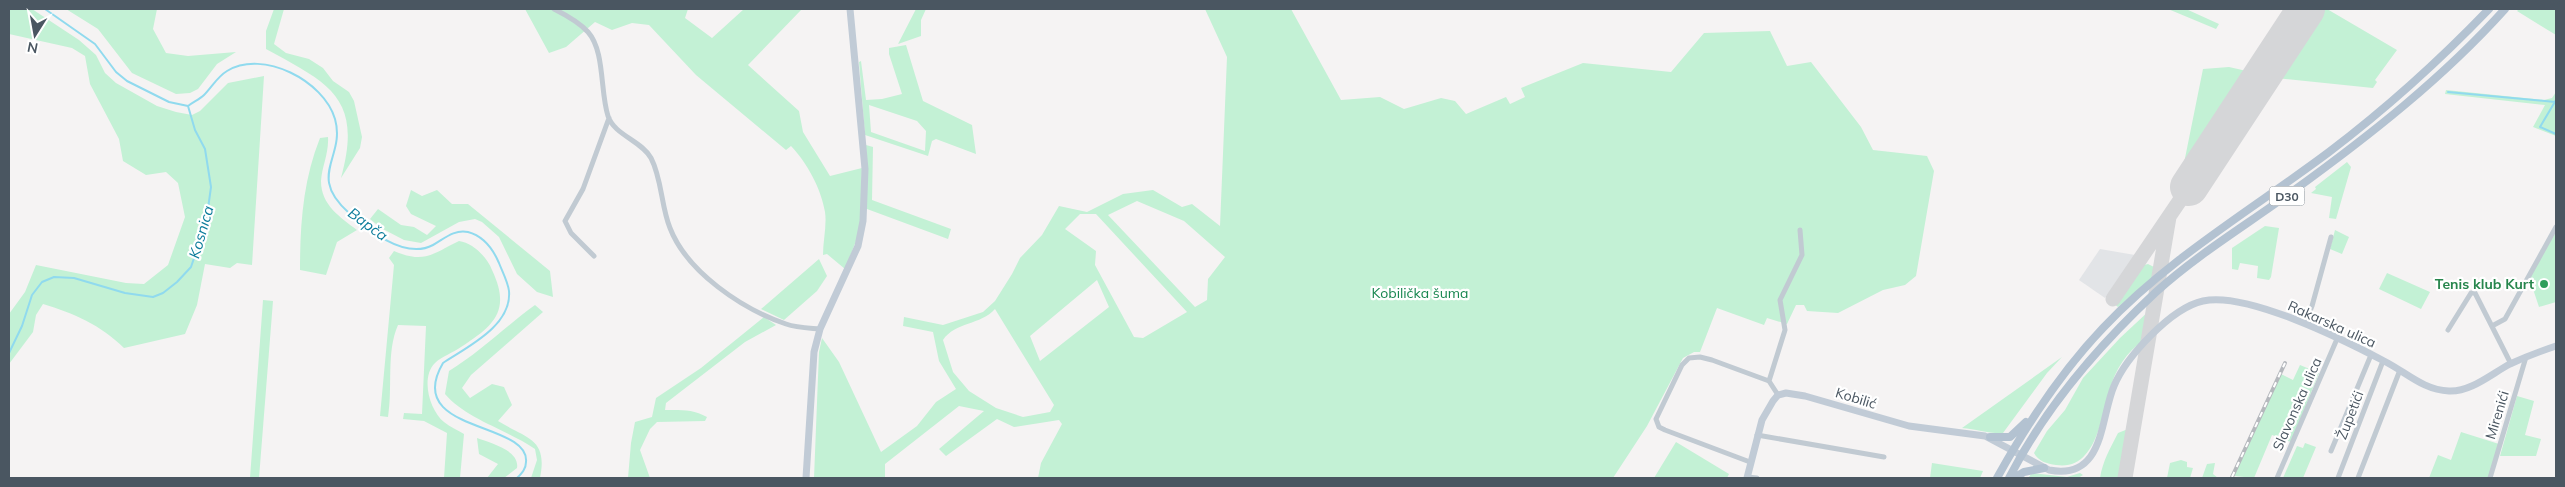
<svg xmlns="http://www.w3.org/2000/svg" width="2565" height="487" font-family="Mulish,sans-serif">
<style>
.airport{fill:#e2e4e7}
.green{fill:#c3f1d5;fill-rule:evenodd}
.lines{fill:none;stroke-linecap:round;stroke-linejoin:round}
.stream{stroke:#90daee;stroke-width:2}
.taxiway{stroke:#d5d6d8;stroke-width:15}
.runway{stroke:#d5d6d8;stroke-width:38}
.street{stroke:#c1cad2;stroke-width:5}
.secondary{stroke:#c1cbd6;stroke-width:7}
.primary{stroke:#b3c2d1;stroke-width:8}
.rail-casing{stroke:#b5b8bd;stroke-width:4}
.rail{stroke:#fff;stroke-width:2;stroke-dasharray:5.5;stroke-linecap:butt}
.leisure-dot{fill:#2e9e5b;stroke:#fff;stroke-width:2}
.labels{text-anchor:middle;dominant-baseline:central;stroke-width:4.5;stroke-linejoin:round;paint-order:stroke}
.shield{fill:#fff;stroke:#808990;stroke-width:1}
.shield-label{font-size:12px;font-weight:bold;fill:#4a5661}
.leisure-label{font-size:14px;font-weight:bold;fill:#27864d;stroke:#fff;text-anchor:end}
.park-label{font-size:14px;fill:#17864f;stroke:#fff}
.street-label{font-size:14px;fill:#4a5661;stroke:#fff}
.water-label{font-size:15px;font-style:italic;fill:#0c7c9b;stroke:#fff}
</style>
<rect width="100%" height="100%" fill="#f5f3f3"/>
<path class="airport" d="M2100,249L2135,255L2105,298L2079,280Z"/>
<path class="green" d="M9,9H32L79,40L96,55L105,73L116,83L157,106L176,112L192,115L200,111L228,83L264,76L252,265L237,263L230,268L205,264L197,305L185,334L124,348C101,325 73,313 43,304L36,315L33,332L9,364V314L25,292L36,265L126,283L144,284L168,265L185,217L178,183L166,172L146,175L123,161L119,139L90,84L85,56L72,48L9,34Z
M66,9H157L153,29L166,53L188,56L236,52L217,64L198,89L190,93L176,94L132,73L98,29Z
M274,9H284L274,44L286,53L309,59L323,68L333,81L349,92L354,101L362,137L360,148L341,178C363,98 330,84 266,49V31Z
M525,9H688L685,18L712,38L744,9H802L748,65L799,111L803,132L830,176L862,168L860,231L845,269L827,254L823,255C823,241 827,225 825,212C821,188 807,163 791,146L786,150L696,75L649,25L632,23L612,30L595,22L566,47L549,53Z
M916,9H926L921,20V36L898,44Z
M1205,9H1291L1341,100L1380,97L1404,109L1441,98L1455,101L1466,114L1506,97L1510,104L1525,97L1521,88L1583,63L1671,72L1704,33L1770,31L1787,66L1811,62L1861,127L1873,150L1927,156L1934,171L1916,276L1905,285L1883,290L1838,313L1807,311L1804,305H1796L1787,324L1767,318L1764,325L1717,308L1700,352H1694L1683,358L1647,426L1613,478H1038L1041,463L1062,424L1059,420L1014,427L997,419L946,456L939,449L984,411L959,406L885,464V478H814L819,352L822,338L839,362L881,452L917,426L936,402L956,389L939,361L933,332L903,326L904,317L943,325L983,312L995,301L1012,274L1020,258L1042,235L1059,206L1087,212L1123,194L1153,190L1182,207L1192,204L1220,226L1227,57ZM1137,201L1184,221L1225,257L1208,279L1207,300L1195,307L1108,215ZM1080,214H1096L1187,312L1143,338L1134,337L1095,265L1096,251L1065,229ZM1097,280L1109,307L1040,361L1030,336ZM995,309L1054,405L1050,412L1023,417L996,408L969,391L953,372L943,340C955,322 981,325 995,309Z
M2168,9H2186L2219,24L2216,29Z
M2320,9H2327L2397,50L2375,80L2377,82L2373,88L2275,78Z
M2519,9H2556V35L2517,11Z
M906,45L923,101L972,125L976,154L936,139L932,141L928,156L865,135L859,62L861,61L866,100L882,99L902,94L889,54V48ZM869,105L917,121L926,131L925,151L871,132Z
M2229,67L2251,72L2199,152L2182,173L2203,69Z
M2446,90L2544,100L2552,98L2556,92V136L2533,127L2545,105L2445,94Z
M328,137C329,153 322,166 321,181C321,205 340,217 357,230L337,242L326,275L300,270C300,225 303,180 320,138Z
M866,145L873,147L872,200L951,229L948,239L867,209Z
M2347,162L2351,167L2336,219L2329,218L2332,197L2311,193L2316,189L2315,187Z
M411,190L422,196L437,190L452,204H468L550,271L553,297L537,292L517,274L499,237L482,222L475,219L459,222L421,243L404,240L381,228L370,219L378,209L401,225L414,227L427,235L436,226L411,214L406,206Z
M2265,226L2279,228L2271,277L2269,280L2257,278L2258,266L2240,263L2238,270L2232,269V248Z
M2335,230L2349,237L2342,254L2330,249Z
M2556,232V302L2539,307L2529,277Z
M459,241C473,243 487,257 492,270C511,310 495,325 461,347C453,353 442,356 435,363C420,378 430,411 444,422C450,427 458,430 464,434L460,478H444L447,433L424,421L403,419L404,413L422,414L426,326L398,325C386,352 393,387 388,417L380,416L394,265L389,258L394,251C425,264 432,254 459,241Z
M819,259L827,276L817,291L784,320L761,309Z
M2148,264L2154,267L2156,274L2118,307L2114,304L2144,265Z
M2387,273L2430,292L2421,309L2379,289Z
M263,300L273,301L259,478H250Z
M535,305L543,312L471,375L462,388L470,398L492,384L504,387L512,405L498,421C527,439 548,438 540,478H531L537,460L535,449C508,430 466,419 445,394L449,371C480,352 506,326 535,305Z
M2150,310C2149,318 2148,329 2145,336C2143,341 2136,346 2132,350C2125,357 2119,366 2115,375C2102,403 2101,472 2056,465C2047,464 2038,461 2034,453L2047,431L2065,410L2083,378L2120,338Z
M764,317L776,325L745,342L666,403L665,410C680,410 693,409 707,417L705,421L657,422L650,429L640,450L650,478H628L631,443L635,422L652,417L656,398L701,368Z
M2062,357L2047,373L2003,433C1990,434 1976,429 1962,428Z
M2300,365L2319,373L2291,442L2272,435L2254,478L2234,476L2281,374L2293,380Z
M2517,396L2534,401L2525,435L2541,439L2536,456H2500Z
M2128,429L2120,478H2100C2103,460 2110,449 2118,433Z
M2461,432L2499,444L2488,478H2429L2438,455L2451,460Z
M477,438C490,443 520,450 517,468L504,478H487L498,464L479,454Z
M1676,442L1729,474L1727,478H1654Z
M2305,443L2316,447L2303,478H2283L2297,446L2303,448Z
M2181,460L2187,462V467L2193,468L2190,478H2167L2170,463Z
M1932,463L1983,471L1980,478H1930Z
M2215,463L2213,474L2218,478H2196H2202L2207,464Z
M2032,473L2067,477L2080,473L2083,475L2078,478H2028Z"/>
<g class="lines">
<path class="stream" d="M45,9L95,44L116,72L127,81L169,102L188,106
M2448,92L2555,102
M2556,100L2540,127L2556,134
M188,106C193,102 200,99 204,95C212,87 217,77 227,71C263,49 324,81 335,119C346,158 306,175 349,213C369,231 405,260 433,245C444,239 454,229 468,232C483,236 493,249 499,263C502,271 508,282 509,291C512,326 467,347 443,363C402,433 530,421 526,462C526,469 522,473 517,478
M9,353L22,326L32,295L42,282L54,277L74,278L125,293L153,297L163,293L177,282L191,267L206,223L211,187L205,149L195,130L188,106"/>
<path class="taxiway" d="M2113,299L2189,187
M2125,478L2169,217"/>
<path class="runway" d="M2189,187L2306,9"/>
<path class="street" d="M554,9C566,15 579,22 588,32C605,51 600,92 608,116C614,135 642,141 651,158C662,179 661,206 670,228C687,272 742,309 786,324C797,328 809,328 820,329
M594,256L571,233L565,221L583,189L609,118
M2305,323L2312,306L2331,237
M2492,326L2505,319L2556,227
M2448,330L2471,293H2475L2511,364
M1778,395L1769,381L1785,330L1780,300L1802,255L1800,230
M1757,435L1884,457
M2331,451L2371,355
M1750,462L1665,430L1659,427L1656,419L1682,365L1689,358L1700,357L1712,360L1769,381
M1747,477L1757,478
M2277,478L2337,339
M2338,478L2383,361
M2358,478L2400,370
M2490,478L2526,357"/>
<path class="secondary" d="M806,478L814,352L820,329L858,246L863,221L865,169L850,9
M1747,478L1762,420L1773,401L1778,395L1786,393L1805,396L1909,426L1985,436L2049,470C2105,481 2100,418 2114,386C2126,357 2171,308 2203,301C2246,291 2344,340 2384,361C2406,372 2423,390 2449,391C2471,392 2491,374 2510,364C2525,357 2541,351 2556,346"/>
<path class="primary" d="M1990,437H2010L2026,422
M1997,478C2027,424 2061,372 2103,328C2169,258 2253,209 2329,152C2387,108 2439,61 2489,9
M2009,478C2046,406 2098,346 2156,292C2198,254 2248,224 2293,191C2369,136 2443,78 2505,9
M2014,478L2024,472L2044,468"/>
<g class="rail-casing">
<path id="rail" d="M2232,477L2285,363"/>
</g>
<use href="#rail" class="rail"/>
</g>
<circle class="leisure-dot" cx="2544" cy="284" r="5"/>
<g class="labels">
<rect class="shield" x="2269.5" y="186.5" width="35" height="19" rx="4"/>
<g class="shield-label">
<text x="2287" y="196">D30</text>
</g>
<g class="leisure-label">
<text x="2534" y="284">Tenis klub Kurt</text>
</g>
<g class="park-label">
<text x="1420" y="293">Kobilička šuma</text>
</g>
<g class="street-label">
<text transform="translate(2332 324) rotate(24)">Rakarska ulica</text>
<text transform="translate(1856 398) rotate(17)">Kobilić</text>
<text transform="translate(2297 404) rotate(-66)">Slavonska ulica</text>
<text transform="translate(2350 415) rotate(-69)">Župetići</text>
<text transform="translate(2497 415) rotate(-73)">Mirenići</text>
</g>
<g class="water-label">
<text transform="translate(368 224) rotate(36)">Bapča</text>
<text transform="translate(201 232) rotate(-74)">Kosnica</text>
</g>
</g>
<rect width="2565" height="487" fill="none" stroke="#4a5661" stroke-width="20"/>
<g transform="translate(35 35) rotate(191)" stroke="#ffffff" stroke-width="4" paint-order="stroke">
<path d="M0-4L9 19L0 12L-9 19Z" fill="#4a5661"/>
<text y="-8" font-size="14" font-weight="bold" text-anchor="middle" fill="#4a5661">N</text>
</g>
</svg>
